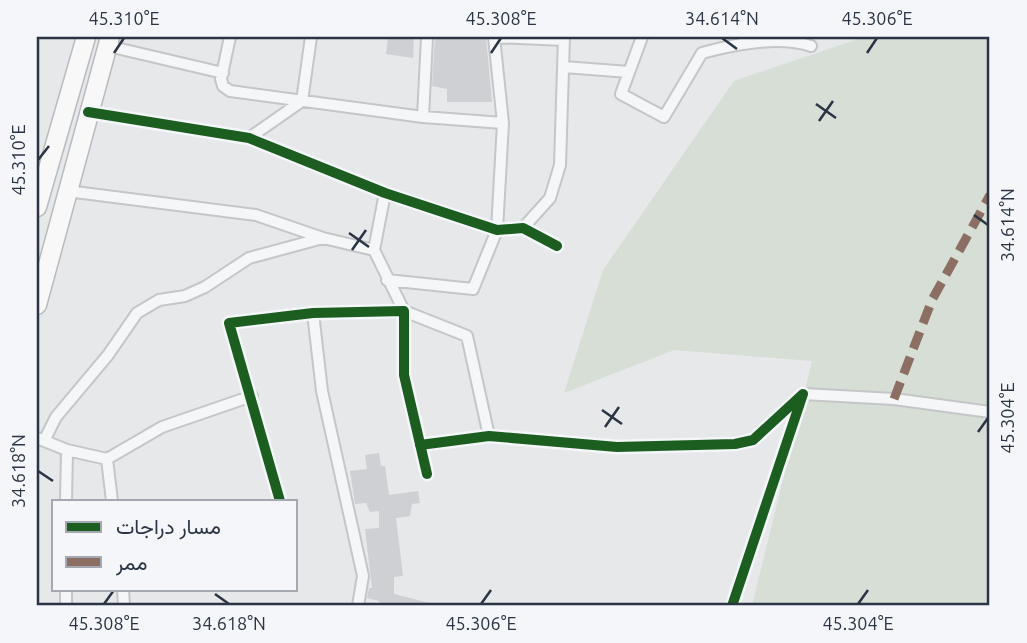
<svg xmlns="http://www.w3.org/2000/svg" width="1027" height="643" font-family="Ubuntu,Vazirmatn,sans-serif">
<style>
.green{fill:#d6ded6}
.building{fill:#ced0d3}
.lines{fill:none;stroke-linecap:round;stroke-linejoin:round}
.minor-casing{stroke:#c4c6c8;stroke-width:14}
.trunk-casing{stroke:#b8bbbf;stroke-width:21}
.minor{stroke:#f5f6f7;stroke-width:10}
.trunk{stroke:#f8f8f8;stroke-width:18}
.quiet{stroke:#8d6e63;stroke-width:9;stroke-dasharray:18 9;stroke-linecap:butt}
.cycleway-casing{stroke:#f4f6f9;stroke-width:15}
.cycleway{stroke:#1b5e20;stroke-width:10}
.ticks{fill:none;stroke:#2b3445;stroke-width:2.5}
.neatline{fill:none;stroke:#2b3445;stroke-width:2.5}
.ticks-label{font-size:18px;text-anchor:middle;fill:#2b3445}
</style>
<rect width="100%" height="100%" fill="#e6e8ea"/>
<path class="green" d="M864,37H990V606H752L812,361L674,350L564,393L603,270L734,81Z"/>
<path class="building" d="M388,37H414L413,58L386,54Z
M435,37H486L492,102H447V89L432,86Z
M379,453L381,466H385L389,495L418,491L420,503L412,504L410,516L396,518L403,576L394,577V594L430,603V606H379V601L367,598L369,588H372L365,529L379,528V511L370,512L366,503L355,504L350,471L367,469L365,455Z"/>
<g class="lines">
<g class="minor-casing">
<path id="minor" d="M230,37L221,79L223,86L230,91L423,117L503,123
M494,37L564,40
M642,37L621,94L664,117L702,53C735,44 778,35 811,46
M108,46L223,73
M564,67L629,72
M88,112L249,138L385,193L497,230L523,228L557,246
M423,117L427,37
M249,138L302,101L311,37
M67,191L256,215L323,238L374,250
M385,193L374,250L404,311L467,336L489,436
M523,228L550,198L560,165L564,37
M387,280L473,289L497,230L503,123L494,37
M313,313L322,391L363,576L358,606
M803,394L894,399L990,412
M37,438L67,450L107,459L112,501
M44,441L56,417L108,355L137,313L159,300L185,296L205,287L249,258L323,238
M420,445L489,436L617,447L735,444L753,440L803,394L732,606
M107,459L162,427L252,396
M66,501L67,450
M280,501L229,323L313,313L404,311V375L427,474
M123,589L124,606
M66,606V589"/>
</g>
<g class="trunk-casing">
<path id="trunk" d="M37,207L86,37
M37,305L110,37"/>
</g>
<use href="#minor" class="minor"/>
<use href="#trunk" class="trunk"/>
<path class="quiet" d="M894,399L932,300L990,195"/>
<g class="cycleway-casing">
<path id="cycleway" d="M88,112L249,138L385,193L497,230L523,228L557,246
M420,445L489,436L617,447L735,444L753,440L803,394L732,606
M280,501L229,323L313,313L404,311V375L427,474"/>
</g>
<use href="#cycleway" class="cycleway"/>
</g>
<path class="ticks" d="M722,38L737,49M114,53L124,38M491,53L501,38M867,53L877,38M816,104L836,118M819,121L833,101M38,160L49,146M974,215L988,225M349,233L369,247M352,250L366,230M602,410L622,424M605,427L619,407M978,432L988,418M38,471L53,481M215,594L229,604M104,604L114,590M481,604L491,590M858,604L868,590"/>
<rect width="1027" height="643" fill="none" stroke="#f4f6f9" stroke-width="77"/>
<rect x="52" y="500" width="245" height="91" fill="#f4f6f9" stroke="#a4a8b1" stroke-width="2"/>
<rect x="66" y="522" width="35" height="10" fill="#1b5e20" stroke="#a4a8b1" stroke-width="2"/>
<text x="116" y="534" font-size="21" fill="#2b3445">مسار دراجات</text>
<rect x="66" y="557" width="35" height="10" fill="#8d6e63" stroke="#a4a8b1" stroke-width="2"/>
<text x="116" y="570" font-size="21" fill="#2b3445">ممر</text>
<rect x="38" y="38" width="950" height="566" class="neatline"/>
<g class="ticks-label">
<text x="124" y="25">45.310°E</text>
<text x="501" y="25">45.308°E</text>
<text x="722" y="25">34.614°N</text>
<text x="877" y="25">45.306°E</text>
<text transform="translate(19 160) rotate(-90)" y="6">45.310°E</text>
<text transform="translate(1008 225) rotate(-90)" y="6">34.614°N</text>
<text transform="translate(1008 418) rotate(-90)" y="6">45.304°E</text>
<text transform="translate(19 471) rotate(-90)" y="6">34.618°N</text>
<text x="104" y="630">45.308°E</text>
<text x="229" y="630">34.618°N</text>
<text x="481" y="630">45.306°E</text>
<text x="858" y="630">45.304°E</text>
</g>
</svg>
